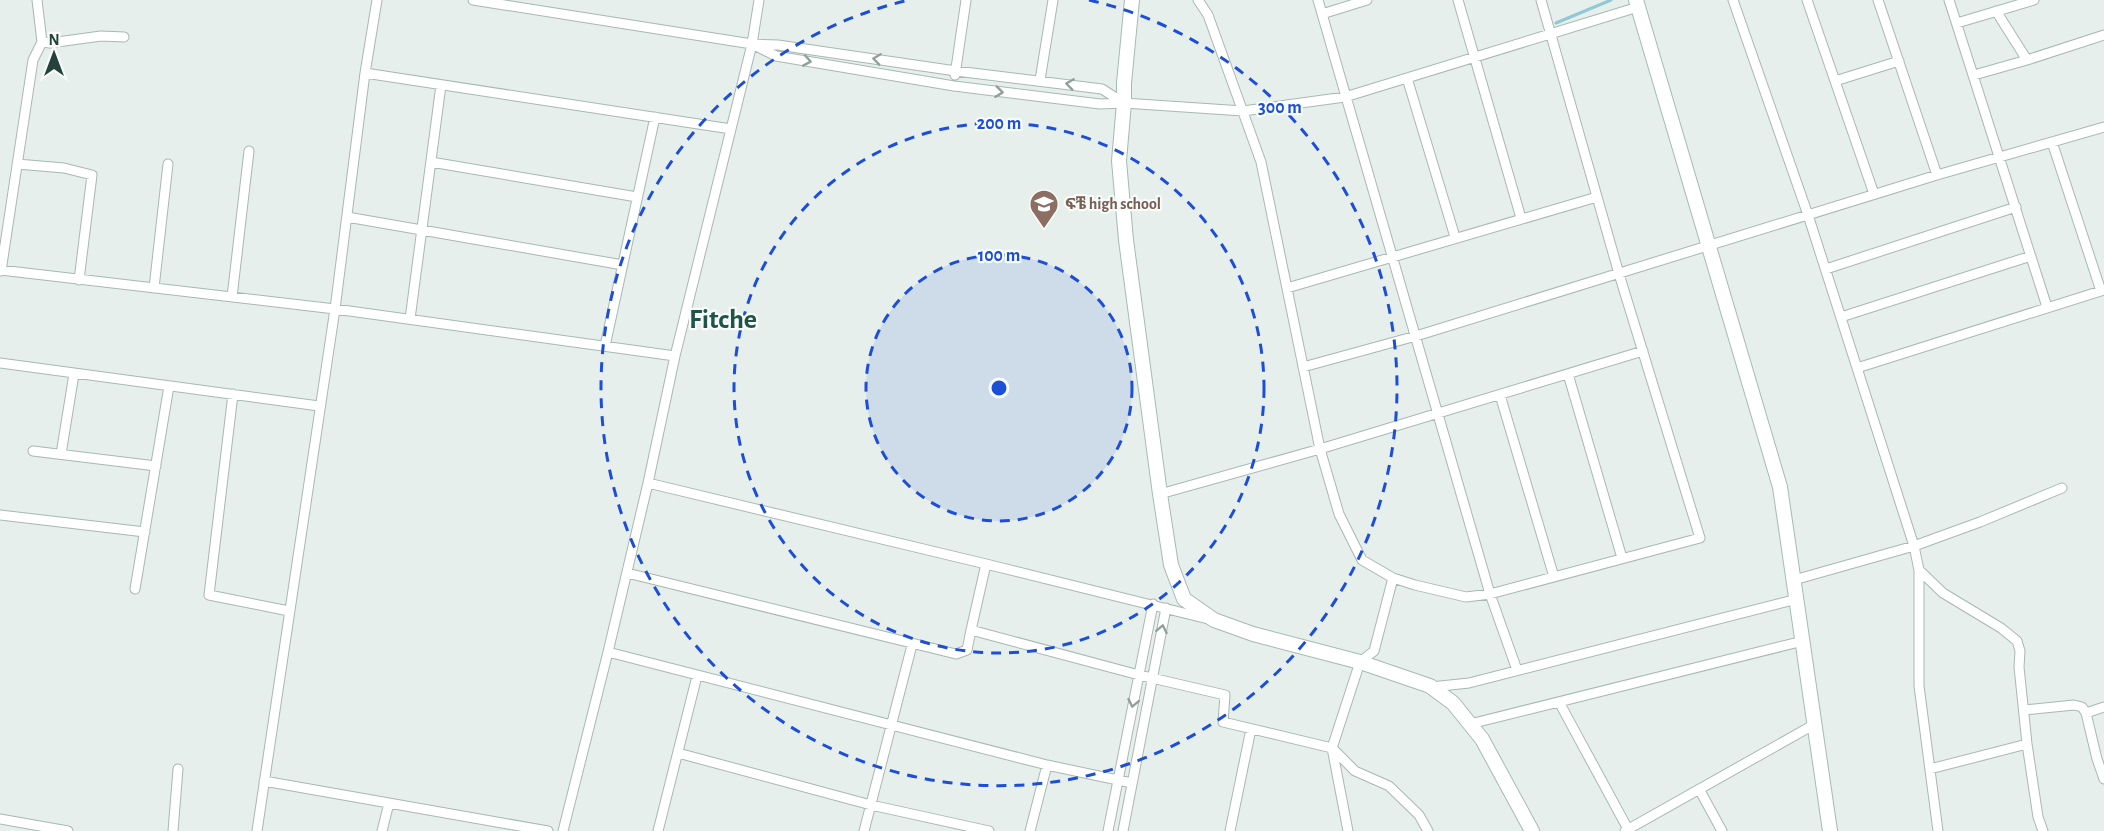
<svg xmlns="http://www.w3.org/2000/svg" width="2104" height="831" font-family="'Alegreya Sans','Noto Sans Ethiopic',sans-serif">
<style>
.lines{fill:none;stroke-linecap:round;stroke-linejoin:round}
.stream{stroke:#8ec9d4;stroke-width:3}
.street-casing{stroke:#a8b8b2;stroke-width:11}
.secondary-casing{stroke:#a4bbb3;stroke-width:16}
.street{stroke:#fff;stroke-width:9}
.secondary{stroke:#fff;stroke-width:14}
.oneway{stroke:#92a09c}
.ring{fill:none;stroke:#1d4ed8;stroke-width:3;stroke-dasharray:10 8}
.labels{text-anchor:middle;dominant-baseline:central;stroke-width:4.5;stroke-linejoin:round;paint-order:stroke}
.education-label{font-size:16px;font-weight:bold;fill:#785e54;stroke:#f7fbf9;text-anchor:start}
.town-label{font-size:28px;font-weight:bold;fill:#1f5548;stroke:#f7fbf9}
.centre{fill:#1d4ed8;stroke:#f7fbf9;stroke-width:3}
.ring-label{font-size:18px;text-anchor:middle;font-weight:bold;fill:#1d4ed8;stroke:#f7fbf9;stroke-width:4.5;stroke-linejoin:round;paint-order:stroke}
</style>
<rect width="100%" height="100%" fill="#e6efeb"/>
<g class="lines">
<path class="stream" d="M1556,23L1611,0"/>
<g class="street-casing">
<path id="street" d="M473,0L752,44L778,45L956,71L1102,89L1124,103
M1198,0L1208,15L1261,162L1320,449L1339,514L1362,560L1393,578L1415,585L1466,597L1490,594L1700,538L1619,274L1541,0
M1318,0L1490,594L1517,670
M1458,0L1521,218
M1733,0L1808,215L1914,546L1919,570V686L1938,831
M1807,0L1874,194
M1878,0L1937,175
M1949,0L2047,307
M1996,11L2027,60
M1322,14L1367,0
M1957,23L2034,0
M42,42L50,43L101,36L124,37
M752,44L776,56L954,86L1100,104L1124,103L1243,111L1345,97L1638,7
M365,73L731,129
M955,75L966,0
M1974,75L2027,60L2104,35
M1407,78L1455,237
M1040,80L1053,0
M1835,81L1899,61
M2052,142L2101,291
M431,162L637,197
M17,164L64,168L92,175L79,280
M347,217L623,265
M1826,269L2016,207
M0,270L335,309L675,356
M1,271L33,60L42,42L37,0
M154,288L168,164
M1287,288L1597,197
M232,297L249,151
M1841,317L2031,256
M410,319L441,85
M605,346L655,117
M0,363L319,406
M1303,367L1416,336L1937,175L2104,127
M1857,368L2104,290
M1568,374L1622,558
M233,394L209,595L289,611
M1500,395L1554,577
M33,451L156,466
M61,454L74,374
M648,483L986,564L1208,619
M1160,494L1320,449L1643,351
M0,515L145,532
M1919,570L1943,593L2001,628L2017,641L2020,651L2019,667L2027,744L2038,817L2043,831
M627,573L956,654L967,650L971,630L1139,675L1225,695L1223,722L1332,748L1355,771L1389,786L1419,815L1428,831
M1794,580L1914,546L1980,522L2062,488
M135,589L169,386
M971,630L986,564
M608,652L1047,765L1132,783
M1431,687L1469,683L1797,599
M1559,702L1629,831
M2024,710L2074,705L2082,707L2086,713L2097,759L2104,779
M2086,713L2104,707
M1470,724L1803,641
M678,753L871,805L989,831
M1930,769L2027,744
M264,781L548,831
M1699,789L1722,831
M0,819L68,831
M173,831L178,769
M257,831L335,309L365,73L377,0
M382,831L389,803
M563,831L608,652L648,483L675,356L752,44L759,0
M658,831L697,676
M864,831L912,645
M1030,831L1047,765
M1108,831L1153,604
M1123,831L1166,608
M1230,831L1251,729
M1348,831L1332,748L1360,662L1374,651L1393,578
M1625,831L1815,724"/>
</g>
<g class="secondary-casing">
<path id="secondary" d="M1132,0L1124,83V103L1119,161L1126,240L1160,494L1171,565L1184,599L1214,620L1253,634L1360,662L1430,686L1453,703L1482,739L1532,831
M1636,0L1780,487L1830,831"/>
</g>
<use href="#street" class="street"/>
<use href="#secondary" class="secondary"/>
</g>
<defs><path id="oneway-chevron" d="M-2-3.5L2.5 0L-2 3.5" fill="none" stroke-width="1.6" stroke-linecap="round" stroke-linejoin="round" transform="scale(1.5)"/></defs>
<g class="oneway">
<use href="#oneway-chevron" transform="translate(877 59) rotate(-172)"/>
<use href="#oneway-chevron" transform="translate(807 61) rotate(10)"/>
<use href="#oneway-chevron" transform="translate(1070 84) rotate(-172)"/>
<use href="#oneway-chevron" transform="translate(999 92) rotate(7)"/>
<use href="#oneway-chevron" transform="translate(1162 629) rotate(-79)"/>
<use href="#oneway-chevron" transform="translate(1133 703) rotate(101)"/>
</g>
<circle cx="999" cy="388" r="133" fill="#1d4ed8" fill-opacity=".12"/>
<g class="ring">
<circle cx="999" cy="388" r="133"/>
<circle cx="999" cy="388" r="265"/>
<path d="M1089 0A398 398 0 1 1 909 0"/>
</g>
<defs>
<g id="school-pin" transform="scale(1.5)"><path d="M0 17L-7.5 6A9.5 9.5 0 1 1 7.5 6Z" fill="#8d6e63" stroke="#f7fbf9"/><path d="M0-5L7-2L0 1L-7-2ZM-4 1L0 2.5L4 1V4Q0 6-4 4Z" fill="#fff"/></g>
</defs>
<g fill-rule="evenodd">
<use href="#school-pin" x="1044" y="204"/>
</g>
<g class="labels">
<g class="education-label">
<text x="1065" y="204">ፍቼ high school</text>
</g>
<g class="town-label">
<text x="723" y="320">Fitche</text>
</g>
</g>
<circle cx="999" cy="388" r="9" class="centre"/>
<g class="ring-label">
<text x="1280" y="113">300 m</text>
<text x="999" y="129">200 m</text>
<text x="999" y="261">100 m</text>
</g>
<g transform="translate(54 54)" stroke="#f7fbf9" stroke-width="4.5" paint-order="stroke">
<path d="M0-4.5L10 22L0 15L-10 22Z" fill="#24423a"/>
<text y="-9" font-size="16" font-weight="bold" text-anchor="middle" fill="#24423a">N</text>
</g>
</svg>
